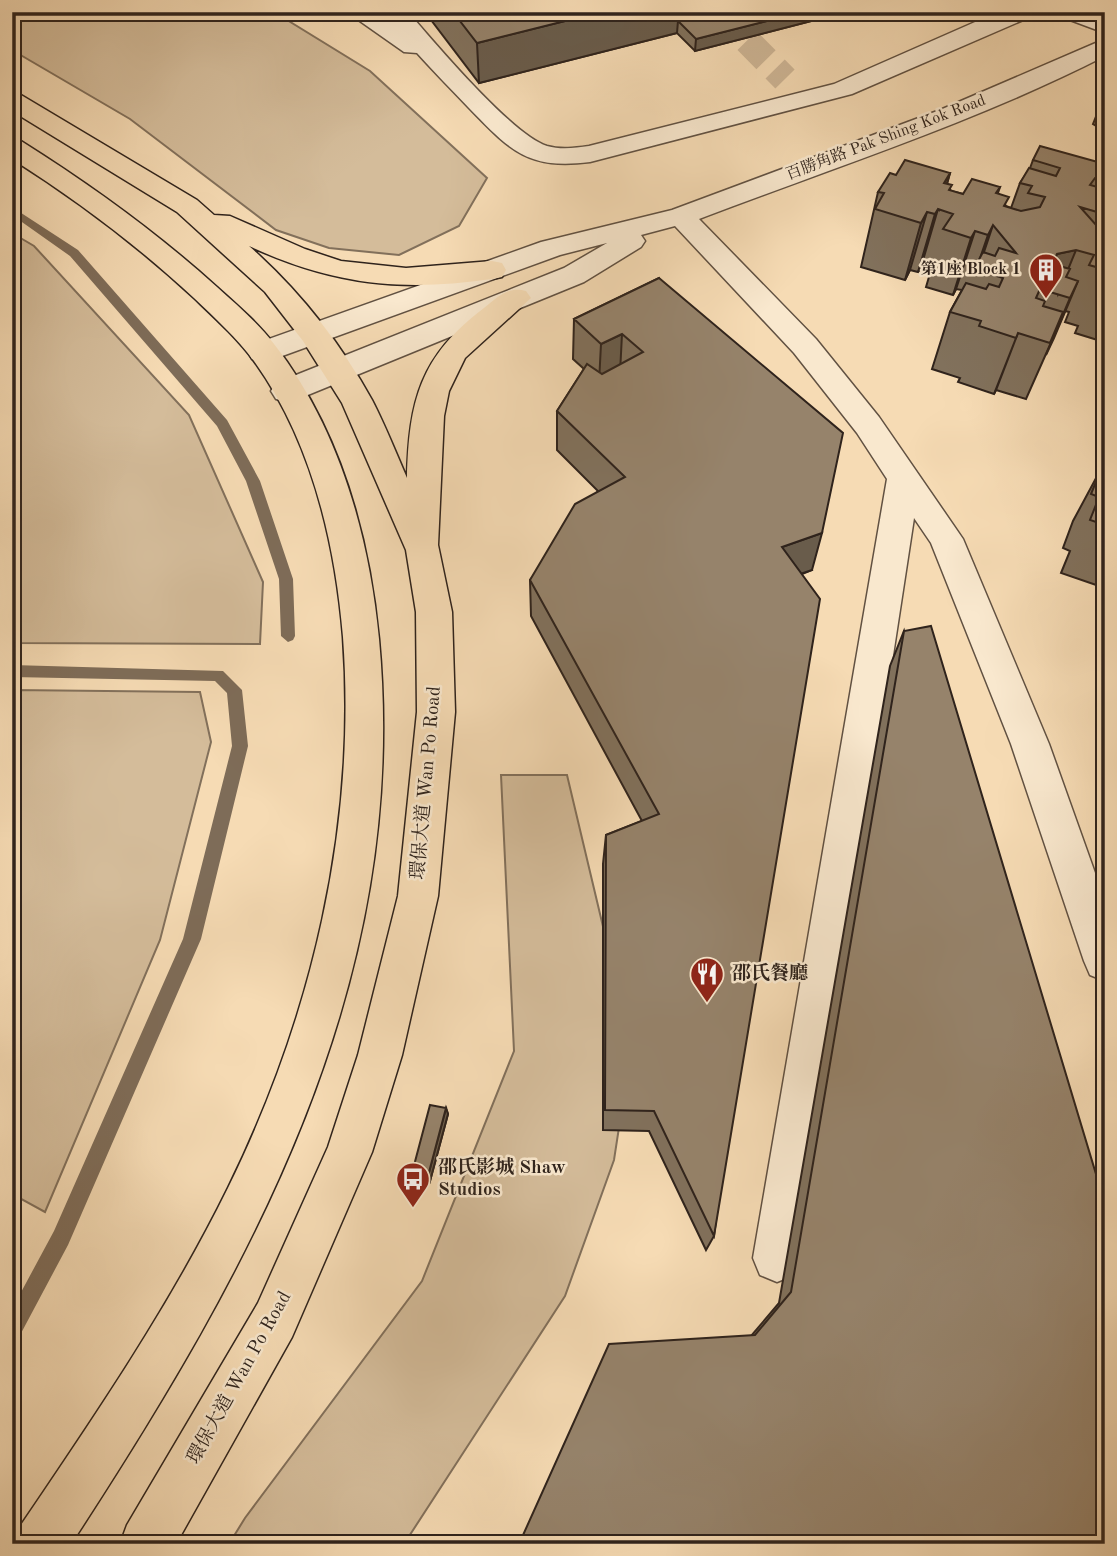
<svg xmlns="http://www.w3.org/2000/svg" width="1117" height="1556" font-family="'Old Standard TT','Noto Serif TC',serif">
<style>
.green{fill:#d4bc9a;stroke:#82705b;stroke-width:2}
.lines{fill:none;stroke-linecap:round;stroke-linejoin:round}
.stream{fill:#7e6c58;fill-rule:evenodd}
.minor-tunnel{stroke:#ceb696;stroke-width:27;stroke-dasharray:27 13;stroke-linecap:butt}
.minor-casing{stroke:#615142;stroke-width:3}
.major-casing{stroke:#2f231c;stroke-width:3}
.minor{fill:#f9e8ce;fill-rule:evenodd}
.major{fill:#f6dbb4;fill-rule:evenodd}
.wall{fill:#81715c;stroke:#2f231c;stroke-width:2}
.shaded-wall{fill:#695c4b;stroke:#2f231c;stroke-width:2}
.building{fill:#96836b;stroke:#2f231c;stroke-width:2}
.labels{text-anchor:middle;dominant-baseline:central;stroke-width:5;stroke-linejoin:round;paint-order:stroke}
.far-street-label{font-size:16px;fill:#2f231c;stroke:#f9e8ce}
.far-poi-label{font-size:16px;font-weight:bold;fill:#2f231c;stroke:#f9e8ce;text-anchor:end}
.street-label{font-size:19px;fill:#2f231c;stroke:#f9e8ce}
.poi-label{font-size:19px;font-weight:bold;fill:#2f231c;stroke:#f9e8ce;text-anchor:start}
</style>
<rect width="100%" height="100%" fill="#f6dbb4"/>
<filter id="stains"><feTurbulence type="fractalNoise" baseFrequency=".00286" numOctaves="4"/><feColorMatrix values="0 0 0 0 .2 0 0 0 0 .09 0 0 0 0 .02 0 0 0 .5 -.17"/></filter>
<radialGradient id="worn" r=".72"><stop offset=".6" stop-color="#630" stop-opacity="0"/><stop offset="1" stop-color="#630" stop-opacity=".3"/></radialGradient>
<path class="green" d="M12,12H274L370,71L487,178L459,226L399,255L329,248L276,230L130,119L12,50Z
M12,233L34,246L189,415L263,582L260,644L12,643Z
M12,690L200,692L211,742L160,940L45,1212L12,1194Z
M501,775H567L615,977L626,1082L614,1160L565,1296L404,1544H229L245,1518L422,1281L514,1051Z"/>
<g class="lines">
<path class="stream" d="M12,207L78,250L227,420L260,481L293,579L295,636L293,640L288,642L281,636L279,579L246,481L217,426L70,256L12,215Z
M12,665L223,671L242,690L248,746L201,939L68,1245L19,1337L12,1340V1309L54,1231L183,939L232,746L227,693L215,681L12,677Z"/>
<path class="minor-tunnel" d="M719,12L785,79"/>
<g class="minor-casing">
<path id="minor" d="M347,12H376L391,22L383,12H408C435,43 512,135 547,146C561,150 575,148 589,146L834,84L991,15L998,12H1034L1030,17L852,94L590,162C527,170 510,150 469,108C452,90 434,72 417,53L404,52Z
M1058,12H1092L1105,17V33L1062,17Z
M1105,39V56C976,122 835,167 699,219L816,339L879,417L963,539L1049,744L1105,901V981L1090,975L1084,961L1011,744L931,543L914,518L801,1258L794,1275L777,1282L760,1275L753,1258L887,479L857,433L794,353L675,226L641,235L645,241L641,247L584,282L298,399L287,402L276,399L271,391L276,383L564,268L607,243L560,255L274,359L263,362L252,359L248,352L252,345L541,242L672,210L940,110Z"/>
</g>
<g class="major-casing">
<path id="major" d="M12,92L21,95L197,200L214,215L230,216L305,249L341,261L406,268L492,261L502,263L506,270L502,277L492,279C402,292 333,285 249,246C299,290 340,342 372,400C385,425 396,453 407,478C409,401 420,356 484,308C498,297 508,286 526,291L531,298L465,358L449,391L444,416L438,545L452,612L455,712L438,896L402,1055L372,1152L292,1337L176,1544H120L127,1525L258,1303L328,1147L358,1055L398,896L417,712L416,612L406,550L342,403L303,341L265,292L177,212L12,111Z
M12,139L21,141C91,185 156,232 217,287C237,305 258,323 274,344C339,428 369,535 379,639C411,983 252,1267 71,1544H14L21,1525C95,1416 170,1306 228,1188C312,1017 357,827 343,637C335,541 311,440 254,361C237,338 215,318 194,298C138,246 77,200 12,159Z"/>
</g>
<use href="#minor" class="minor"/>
<use href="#major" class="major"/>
</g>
<path class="wall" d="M425,12H846L695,51L677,33L479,83Z
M1105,94V131L1093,124Z
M1033,160L1105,164V228L1103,233L1104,234L1105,232V339L1104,342L1075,333L1078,326L1065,322L1069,312L1065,311L1026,399L996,390L994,394L958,382L960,378L932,369L950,312L962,290L956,289L953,295L926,287L931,270L921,267L918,272L910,270L905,280L861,267L878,192L896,175L950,173L947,184L951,191L963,194L1000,187L998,193L1006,206L1011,208L1020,183L1030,168Z
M659,278L812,570L802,574L714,1236L706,1250L649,1131L603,1130V864L606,835L642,821L531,616L530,580L598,491L557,450V411L584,369L573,359L574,319Z
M1102,467L1105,468V588L1061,573L1070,551L1063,548L1073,521Z
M904,631L1105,1544L751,1336L779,1303L890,666Z
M446,1108L448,1114L430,1181L414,1178L412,1173Z"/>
<path class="shaded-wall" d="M601,12H760L678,21L677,33L479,83L477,43Z
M802,12H846L695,51L696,39Z
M950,173L939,210L938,209L921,267L918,272L944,183Z
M927,212L910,270L905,280L921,223Z
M993,225L978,270H976L988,235Z
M975,231L956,289L953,295L971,238Z
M1076,250L1058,294L1052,264L1057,254Z
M1078,281L1054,338L1046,355L1070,298Z
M1018,333L996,390L994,394L1016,338Z
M622,334L620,373L599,383L601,344Z
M822,533L812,570L774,583L782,547Z
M446,1108L448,1114L430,1181L428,1176Z"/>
<path class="building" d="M453,12H601L477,43Z
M715,12H802L696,39L678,21Z
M1040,146L1105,164V180L1095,178L1090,185L1105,189V206L1100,205L1097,212L1080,207L1104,234L1105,232V277L1100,276L1103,269L1089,265L1094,255L1076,250L1057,254L1052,264L1070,269L1066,277L1078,281L1070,298L1040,289L1036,298L1045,301L1043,306L1063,312L1050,343L1018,333L1016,338L979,326L981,321L950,312L966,283L986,289L989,284L999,287L1003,278L974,269L983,252L995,256L999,248L1016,253L993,225L988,235L975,231L971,238L943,229L953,214L938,209L935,214L927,212L921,223L875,209L884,193L878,192L890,173L896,175L905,160L950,173L944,183L952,185L949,190L963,194L972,179L1000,187L996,193L1009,197L1004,206L1021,211L1040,207L1045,197L1028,193L1032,186L1020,183L1029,168L1056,176L1060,168L1033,160Z
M659,278L843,433L822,533L782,547L820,599L714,1236L654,1111L605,1110L606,835L659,814L530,580L575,504L625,477L557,411L587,364L602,374L643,352L622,334L601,344L574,319Z
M1102,467L1105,468V525L1090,520L1099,497L1091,494Z
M931,626L1105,1204V1544H519L609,1344L755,1335L791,1292L904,631Z
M430,1105L446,1108L428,1176L412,1173Z"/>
<defs>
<g id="building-pin" transform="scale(1.75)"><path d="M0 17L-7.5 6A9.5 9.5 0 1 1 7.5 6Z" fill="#8f2418" stroke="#f9e8ce"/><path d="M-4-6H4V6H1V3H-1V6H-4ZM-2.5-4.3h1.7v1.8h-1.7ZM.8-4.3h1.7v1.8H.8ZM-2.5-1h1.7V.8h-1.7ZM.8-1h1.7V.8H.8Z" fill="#fff"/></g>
<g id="restaurant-pin" transform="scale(1.75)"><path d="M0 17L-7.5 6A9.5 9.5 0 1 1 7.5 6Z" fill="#8f2418" stroke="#f9e8ce"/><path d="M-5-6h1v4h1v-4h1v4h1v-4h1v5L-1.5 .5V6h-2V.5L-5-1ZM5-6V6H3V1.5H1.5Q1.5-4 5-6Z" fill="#fff"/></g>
<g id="bus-pin" transform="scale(1.75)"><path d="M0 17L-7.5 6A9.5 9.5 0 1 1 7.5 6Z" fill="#8f2418" stroke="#f9e8ce"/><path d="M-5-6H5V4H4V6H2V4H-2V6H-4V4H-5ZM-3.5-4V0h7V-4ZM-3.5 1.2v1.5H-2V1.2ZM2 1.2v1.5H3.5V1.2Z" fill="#fff"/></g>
</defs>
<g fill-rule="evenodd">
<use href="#building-pin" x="1046" y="270"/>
<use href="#restaurant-pin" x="707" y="974"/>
<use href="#bus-pin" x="413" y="1179"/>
</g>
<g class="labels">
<g class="far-street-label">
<text transform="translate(886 138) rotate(-21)">百勝角路 Pak Shing Kok Road</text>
</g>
<g class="far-poi-label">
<text x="1021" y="270">第1座 Block 1</text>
</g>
<g class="street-label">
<text transform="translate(427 783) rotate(-85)">環保大道 Wan Po Road</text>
<text transform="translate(240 1378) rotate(-61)">環保大道 Wan Po Road</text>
</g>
<g class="poi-label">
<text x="732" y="974">邵氏餐廳</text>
<text x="438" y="1168">邵氏影城 Shaw<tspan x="438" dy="22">Studios</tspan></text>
</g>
</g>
<rect width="1117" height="1556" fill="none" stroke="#f6dbb4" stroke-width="42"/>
<rect x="14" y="14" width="1089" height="1528" fill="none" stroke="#2f231c" stroke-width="3.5"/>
<rect x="21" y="21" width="1075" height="1514" fill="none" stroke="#2f231c" stroke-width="2"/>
<rect width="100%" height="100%" filter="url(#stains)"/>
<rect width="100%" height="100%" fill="url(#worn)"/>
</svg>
